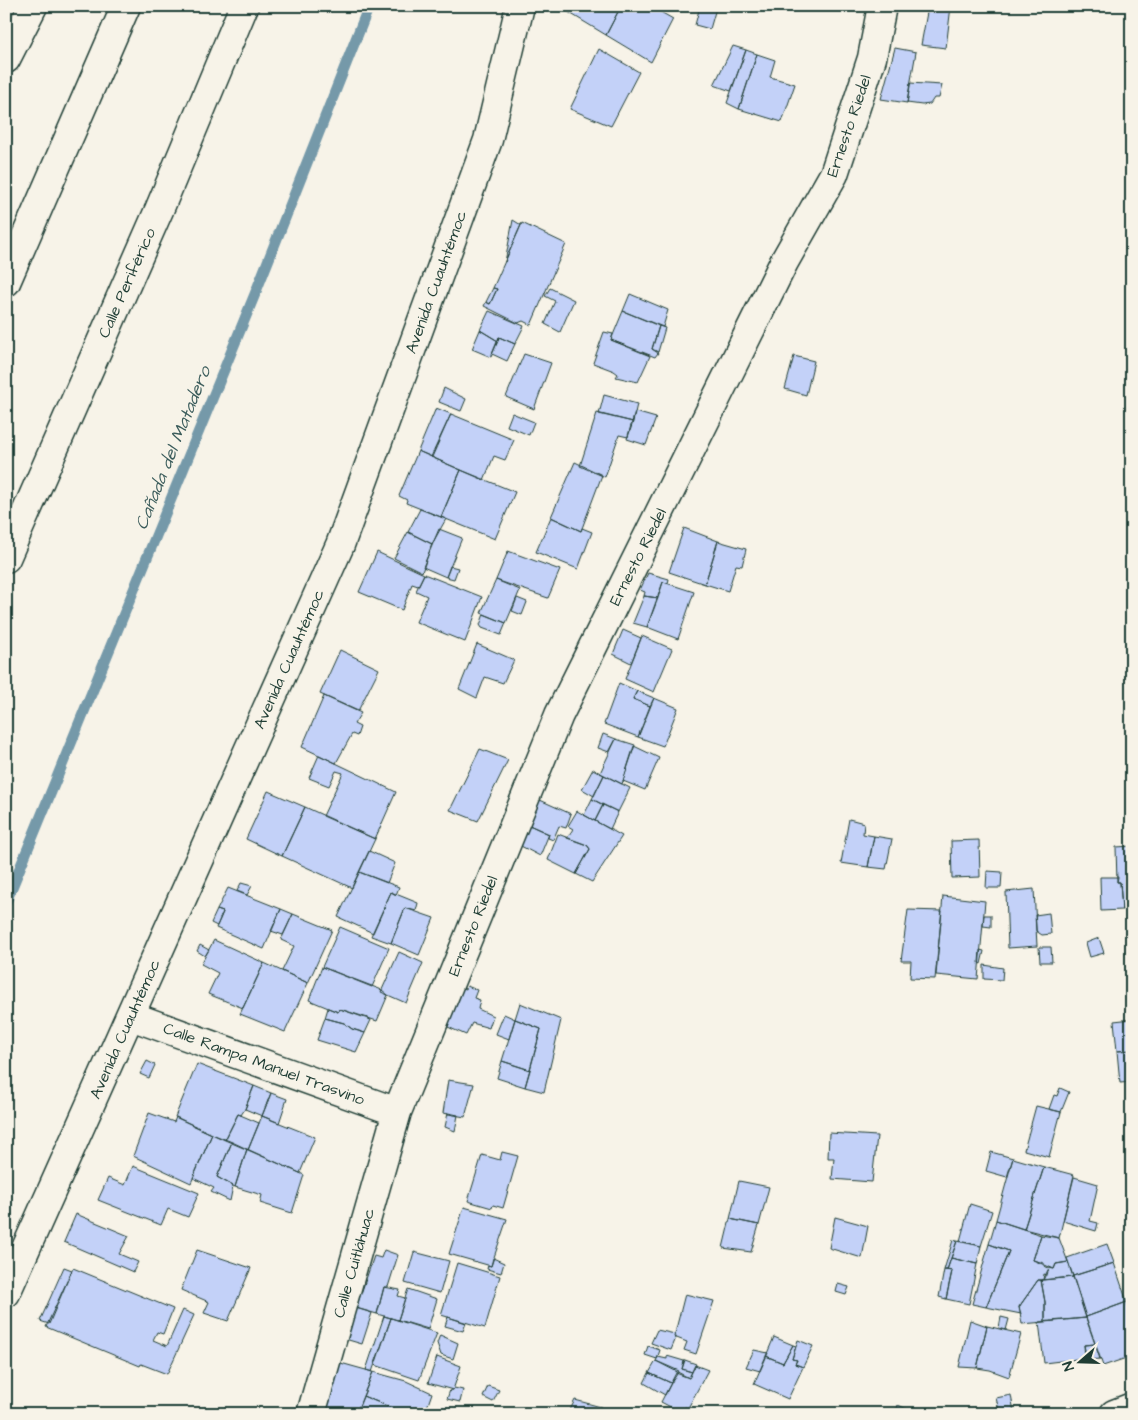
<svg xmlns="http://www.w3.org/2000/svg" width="1138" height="1420" font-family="'Architects Daughter',sans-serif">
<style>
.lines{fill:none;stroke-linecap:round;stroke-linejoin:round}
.stream{stroke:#7499a9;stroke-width:11}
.building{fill:#c3d1f8;stroke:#1f3d34}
.minor-casing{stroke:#1f3d34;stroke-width:31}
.highway-casing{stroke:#1f3d34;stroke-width:31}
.minor{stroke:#f7f3e8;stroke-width:28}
.highway{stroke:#f7f3e8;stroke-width:28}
.labels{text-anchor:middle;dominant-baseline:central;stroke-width:4.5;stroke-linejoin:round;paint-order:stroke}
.street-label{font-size:16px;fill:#1f3d34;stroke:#f7f3e8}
.water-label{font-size:18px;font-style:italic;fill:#3b5c5b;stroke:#f7f3e8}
</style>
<rect width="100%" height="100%" fill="#f7f3e8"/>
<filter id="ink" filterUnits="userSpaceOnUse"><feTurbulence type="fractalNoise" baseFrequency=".02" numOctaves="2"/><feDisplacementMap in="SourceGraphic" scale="10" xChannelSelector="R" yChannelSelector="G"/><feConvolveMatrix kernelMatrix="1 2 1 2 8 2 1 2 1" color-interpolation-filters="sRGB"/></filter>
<g filter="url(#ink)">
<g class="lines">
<path class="stream" d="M6,902L255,294L369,6"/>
</g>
<path class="building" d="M558,6H621L606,35Z
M621,6H650L673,19L651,62L606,35Z
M700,6L716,8L710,29L695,25Z
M951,6L946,48L921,45L928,7Z
M954,6H984V10Z
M733,46L746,50L731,91L714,85Z
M895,48L916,52L907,103L881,99Z
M599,49L639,72L611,126L570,109Z
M746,50L757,54L739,109L727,103Z
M757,54L775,60L770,77L795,84L782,122L739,109Z
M910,83L942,85L939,98H934L930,104L922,105L907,103Z
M513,220L521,225L505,262Z
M522,223L566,244L531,325L523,321L518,323L484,306L486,302L490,304L497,289L493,288Z
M493,288L497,289L490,304L486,302Z
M550,288L574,300L560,332L545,324L555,301L545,296Z
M630,294L668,310L663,327L623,311Z
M489,311L524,326L515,344L499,337L498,341L480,330Z
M623,311L659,326L652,349L658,353L655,357L611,340Z
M659,326L665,328L658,352L652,349Z
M480,330L498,341L491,357L472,349Z
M604,332L613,334L611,340L650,356L638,382L616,377L618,374L614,371L593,363Z
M499,337L515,344L507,361L492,354Z
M524,354L551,363L534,409L506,397Z
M794,356L814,361L806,395L785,389Z
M444,388L466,399L461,411L439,402Z
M604,395L637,404L633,422L599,414Z
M436,408L451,414L432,457L418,451Z
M635,412L656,418L646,445L627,439Z
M512,413L534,422L529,435L507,426Z
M597,413L633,422L628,437L619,435L605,477L580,466Z
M451,414L514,440L505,460L494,456L484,480L431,457Z
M418,451L461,470L441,517L406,503L407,500L399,496Z
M575,462L602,475L581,531L551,517Z
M461,470L515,492L495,539L441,517Z
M420,509L446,519L432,544L408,532Z
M551,517L581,531L582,528L592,532L578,569L536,552Z
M684,528L718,541L705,584L669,572Z
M439,529L462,538L446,577L423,567Z
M408,532L432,544L422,572L394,558Z
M718,541L746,549L742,566L736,565L728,591L705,584Z
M508,551L560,570L548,598L496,580Z
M377,552L424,574L418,586L412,584L402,610L359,592Z
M450,566L458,568L454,579L446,577Z
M648,573L669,579L668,583L663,582L658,598L644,596L645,592L640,590Z
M424,574L482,597L465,642L416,622L427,596L416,591Z
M496,580L520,590L506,623L481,613Z
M663,582L694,592L678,639L647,627Z
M644,596L658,598L647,627L633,623Z
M517,598L527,602L522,615L512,611Z
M484,614L506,623L501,635L482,628L480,625Z
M623,630L641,638L631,663L613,654Z
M642,636L672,649L654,692L625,679Z
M477,644L514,660L503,683L485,677L477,698L459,689Z
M340,650L379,669L358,711L320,694Z
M619,683L637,691L633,699L650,706L638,737L604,724Z
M637,691L654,698L650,706L633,699Z
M324,696L361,713L354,724L360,727L357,736L352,734L336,763L302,747Z
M654,698L678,708L663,746L638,737Z
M603,734L616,739L609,752L598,748Z
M616,739L635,745L622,784L600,773Z
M634,746L659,758L645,790L623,781Z
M480,749L508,760L478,821L450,810Z
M319,755L396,792L375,839L323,816L343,773L336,771L329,786L309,778Z
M593,769L604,775L594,796L582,789Z
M604,775L630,788L618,812L592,799Z
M268,791L305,807L282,856L246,839Z
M592,799L603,805L595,821L584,815Z
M540,800L571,814L566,828L559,826L553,840L548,838L549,834L527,824Z
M603,805L618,812L610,829L595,821Z
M305,807L375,839L352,888L282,856Z
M577,811L622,836L592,882L576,874L590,849L587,845L567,838L573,829L568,826Z
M849,819L864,823L863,834L874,836L868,867L841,863Z
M527,824L549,834L540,856L517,844Z
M558,834L587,845L590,849L576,874L548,860Z
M874,836L892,839L886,869L868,867Z
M979,840L980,877L952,878L951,841Z
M1132,846V909L1122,910L1120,882H1117L1116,847Z
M369,851L395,863L387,883L359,872Z
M987,871L1002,872L1001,888H986Z
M359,872L399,887L396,895L391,892L373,933L338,917Z
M1100,877H1118L1117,882H1120L1122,910L1101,911Z
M241,883L252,886L247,895L237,891Z
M228,888L281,909L264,949L216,928L223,912L217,910Z
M1034,889L1037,946L1008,948L1006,892Z
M391,892L418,903L416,911L405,908L391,943L371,936Z
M943,896L985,901L978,979L936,975Z
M405,908L434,918L419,955L391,943Z
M281,909L293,914L283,935L271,931Z
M217,910L223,912L217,926L211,923Z
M908,910L942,911L935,979L910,978L911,961H901Z
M1049,913L1051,934L1042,935L1036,931L1035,915Z
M293,914L332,930L308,983L282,971L294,946L281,940Z
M984,915H991V927L983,926Z
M340,927L389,948L372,987L322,967Z
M1099,938L1104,953L1090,957L1086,943Z
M214,940L264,963L243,1008L208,994L218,973L201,964Z
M200,945L209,950L205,956L197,951Z
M1039,947H1051L1052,962H1040Z
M980,950L984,951L981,964L979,963Z
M399,952L423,963L406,1003L381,992Z
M264,963L308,983L285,1032L240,1014Z
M984,965L1003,968L1002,980L984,979Z
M322,967L382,990L388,995L377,1021L340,1009L338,1012L309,1000Z
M449,982L466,989L467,986L477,990L474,998L480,1000L478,1009L493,1016L489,1028L472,1023L466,1035L432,1020Z
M520,1003L561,1020L544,1092L525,1087L541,1029L515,1019Z
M328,1008L338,1012L340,1009L371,1020L365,1033L352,1029L344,1023L325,1018Z
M504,1014L515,1019L509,1039L496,1034Z
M325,1018L344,1023L352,1029L365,1033L356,1052L317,1040Z
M515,1019L541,1029L530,1070L502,1061Z
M1132,1019V1050L1117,1051L1114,1021Z
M1132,1050V1082L1120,1083L1117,1051Z
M147,1061L155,1065L149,1078L140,1074Z
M502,1061L530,1070L525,1087L497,1078Z
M197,1064L254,1086L245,1109L241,1115L238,1114L225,1140L175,1117Z
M448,1080L474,1084L465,1117L443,1113Z
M254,1086L271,1093L262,1116L245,1109Z
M1060,1088L1069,1092L1061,1112L1049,1109L1054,1095L1057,1096Z
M271,1093L287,1099L279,1123L262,1116Z
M1036,1106L1061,1112L1049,1157L1024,1150Z
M149,1113L174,1122L176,1117L212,1134L191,1183L133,1156Z
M448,1113L458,1115L455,1131L445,1127Z
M238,1114L259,1123L248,1150L225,1140Z
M262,1116L315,1137L300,1173L248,1150Z
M829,1133L877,1136L872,1182L832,1179L834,1158H828Z
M212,1134L232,1142L217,1177L233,1186L230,1201L211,1192L214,1188L193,1178Z
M232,1142L247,1149L235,1187L217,1177Z
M247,1149L304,1175L292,1213L260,1203L262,1195L235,1187Z
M502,1152L518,1156L503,1208L493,1205L492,1208L468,1201L482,1155L500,1160Z
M991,1152L1013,1158L1007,1177L986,1171Z
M1013,1158L1044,1167L1024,1229L996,1220Z
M133,1166L199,1193L188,1217L168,1209L161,1225L98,1200L108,1178L125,1185Z
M1044,1167L1074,1175L1059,1238L1024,1229Z
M1074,1177L1098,1184L1090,1221L1098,1223L1096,1231L1063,1221Z
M739,1181L769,1187L759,1225L730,1219Z
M970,1204L992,1211L981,1246L960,1241Z
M464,1207L507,1219L491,1266L449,1254Z
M76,1214L129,1236L119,1254L138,1262L133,1272L64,1242Z
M835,1217L868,1226L862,1258L829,1248Z
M730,1219L759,1225L751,1252L723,1248Z
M996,1220L1041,1235L1033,1260L1044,1263V1266L1049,1268L1047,1275L1044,1274L1043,1280H1038L1019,1307L1021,1314L986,1307L1009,1251L989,1244Z
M1041,1235L1059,1238L1068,1262L1056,1264L1054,1269L1033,1260Z
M953,1240L957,1241L947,1270H944Z
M957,1241L981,1246L977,1264L951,1258Z
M989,1244L1009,1251L986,1307L972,1304Z
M1107,1244L1114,1263L1073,1276L1067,1258Z
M197,1250L251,1268L228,1321L204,1313L209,1302L181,1290Z
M384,1250L398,1255L388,1287H384L377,1314L356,1308L374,1256L381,1258Z
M414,1252L449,1261L440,1293L405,1283Z
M493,1258L504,1263L501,1273L487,1269L488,1265L491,1266Z
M951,1258L977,1264L969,1304L946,1299L952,1271L947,1270Z
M1068,1262L1073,1277L1043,1280L1049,1268L1054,1269L1056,1264Z
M457,1263L500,1276L485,1328L441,1315Z
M1114,1263L1127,1302L1086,1317L1073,1276Z
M64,1267L72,1270L49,1324L40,1321Z
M73,1268L173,1309L163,1334L157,1332L153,1340L167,1346L183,1310L194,1315L167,1374L141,1364L140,1366L46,1327Z
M944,1270L952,1271L946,1299L939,1297Z
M1073,1277L1086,1318L1045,1322V1302L1041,1280Z
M1038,1280H1041L1045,1302V1322L1022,1324L1019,1307Z
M838,1284L849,1287L846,1295L836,1292Z
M384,1287L400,1290L398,1296L405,1298L398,1320L377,1314Z
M408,1289L437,1299L428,1329L398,1320Z
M685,1294L714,1301L696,1354L684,1350L687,1342L674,1337Z
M1127,1302L1130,1313H1132V1356L1103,1366L1086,1317Z
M356,1308L372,1313L362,1344L345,1339Z
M384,1316L391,1318L372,1372L366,1370Z
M448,1317L466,1323L463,1331L445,1326Z
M1001,1317L1009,1319L1006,1330L999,1328Z
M391,1318L437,1333L419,1380L375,1365Z
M1086,1318L1095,1344L1084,1345L1085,1358L1044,1363L1039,1322Z
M970,1320L987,1326L977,1368L959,1367Z
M987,1326L1021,1334L1009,1377L990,1370L977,1368Z
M657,1330L675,1334L676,1338L671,1350L651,1343Z
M440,1335L458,1343L453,1359L441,1355L437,1343Z
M774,1337L793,1345L783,1363L766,1356Z
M798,1340L813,1346L803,1367L795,1364L797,1360L792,1359Z
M1095,1344L1100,1359L1087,1360L1084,1345Z
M793,1345L796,1346L792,1359L797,1360L795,1364L803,1367L788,1399L754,1384L766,1356L783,1363Z
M648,1346L660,1350L657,1359L645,1355Z
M754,1350L768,1353L760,1371L746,1367Z
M667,1356L684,1361L682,1369L692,1372L689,1378L656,1361L658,1357L667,1359Z
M437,1357L461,1366L453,1390L428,1383Z
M685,1360L696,1364L692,1372L682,1369Z
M656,1361L679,1371L671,1383L649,1373Z
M337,1362L373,1372L356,1414H328L320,1411Z
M695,1365L708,1370L688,1408L685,1407L682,1413L661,1402L676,1373L689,1378Z
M373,1372L406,1381L432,1393L425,1413L414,1410L412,1414H397L399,1411L363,1396Z
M649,1373L671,1383L665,1395L644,1383Z
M488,1386L499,1390L493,1402L483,1397Z
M454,1388L463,1390L460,1402L447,1399L450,1390H453Z
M1011,1395L1014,1412L1000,1414L996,1398Z
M363,1396L399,1411L397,1414H356Z
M575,1400L601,1407L599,1414H568Z
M898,1405L918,1414H895Z"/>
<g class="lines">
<g class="minor-casing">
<path id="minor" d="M6,59L33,6
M131,1016L397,1112
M6,1293L340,545L488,140L520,6
M311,1414L397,1112L559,715L784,262L834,174L872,58L882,6
M1114,1414L1132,1407"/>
</g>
<g class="highway-casing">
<path id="highway" d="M6,282L126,6
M6,558L159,210L244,6"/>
</g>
<use href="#minor" class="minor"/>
<use href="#highway" class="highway"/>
</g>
</g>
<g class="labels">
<g class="street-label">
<text transform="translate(849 126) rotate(-71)">Ernesto Riedel</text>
<text transform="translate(436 282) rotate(-70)">Avenida Cuauhtémoc</text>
<text transform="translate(127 283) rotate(-66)">Calle Periférico</text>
<text transform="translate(638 557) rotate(-63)">Ernesto Riedel</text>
<text transform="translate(289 659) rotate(-66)">Avenida Cuauhtémoc</text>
<text transform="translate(473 926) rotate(-68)">Ernesto Riedel</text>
<text transform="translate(125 1029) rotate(-66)">Avenida Cuauhtémoc</text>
<text transform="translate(264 1064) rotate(20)">Calle Rampa Manuel Trasvino</text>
<text transform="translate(354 1263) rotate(-74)">Calle Cuitláhuac</text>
</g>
<g class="water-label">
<text transform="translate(173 448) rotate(-68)">Cañada del Matadero</text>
</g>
</g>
<rect width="1138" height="1420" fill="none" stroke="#f7f3e8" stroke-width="25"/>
<rect x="12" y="12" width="1113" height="1395" fill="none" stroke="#1f3d34" stroke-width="2" filter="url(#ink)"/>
<g transform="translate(1080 1362) rotate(250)" stroke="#f7f3e8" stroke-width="4" paint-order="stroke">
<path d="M0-4L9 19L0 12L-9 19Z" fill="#1f3d34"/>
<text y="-8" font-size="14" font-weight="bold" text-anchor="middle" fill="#1f3d34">N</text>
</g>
</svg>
